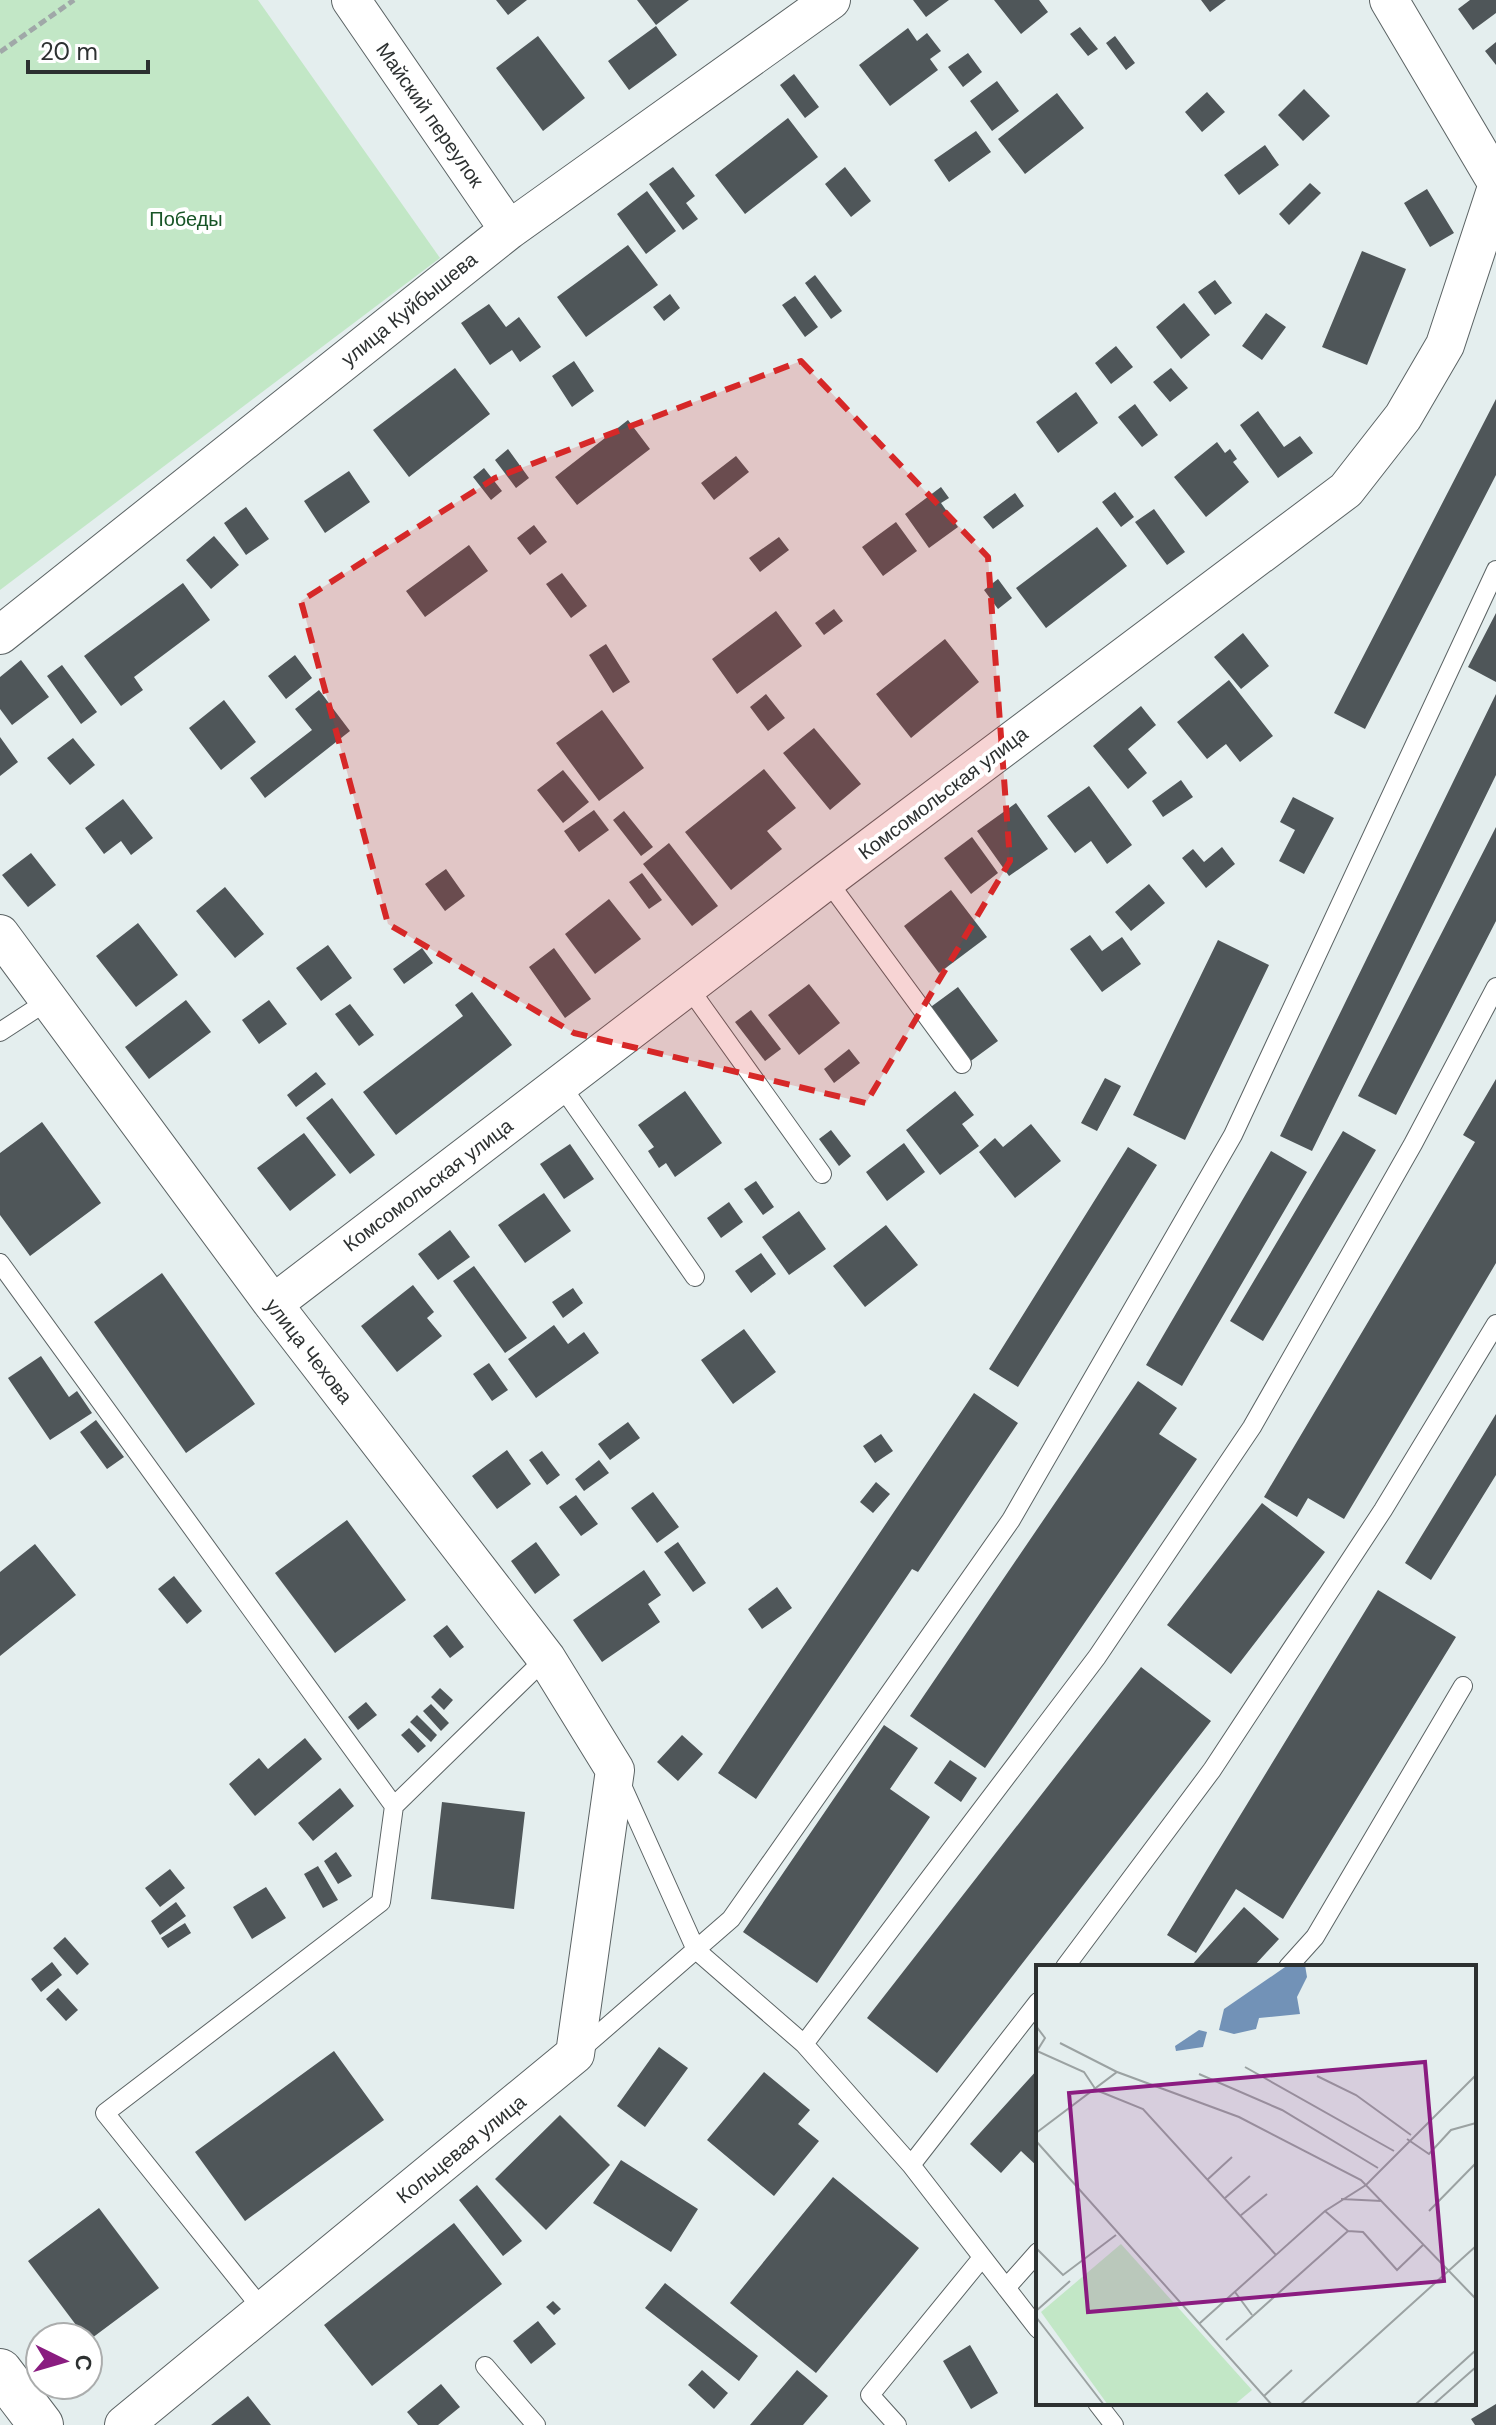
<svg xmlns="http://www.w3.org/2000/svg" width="1496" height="2425" font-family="'DM Sans',sans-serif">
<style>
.green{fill:#c2e7c6}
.building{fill:#4f5659}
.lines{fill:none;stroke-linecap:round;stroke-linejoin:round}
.lane-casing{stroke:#5b6364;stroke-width:20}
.street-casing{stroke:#5b6364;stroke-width:40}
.secondary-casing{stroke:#5b6364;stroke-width:46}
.path{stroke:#a0a8a8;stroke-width:5;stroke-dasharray:8 4;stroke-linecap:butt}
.lane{stroke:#fff;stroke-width:18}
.street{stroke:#fff;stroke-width:38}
.secondary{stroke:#fff;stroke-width:44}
.marked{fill:#d62828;fill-opacity:0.2;stroke:#d62828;stroke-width:6;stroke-dasharray:16 10;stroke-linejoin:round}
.labels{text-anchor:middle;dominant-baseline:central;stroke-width:8;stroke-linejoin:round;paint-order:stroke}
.street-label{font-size:20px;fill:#2d3131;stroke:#fff}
.park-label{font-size:20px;fill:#185527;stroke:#fff}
.inset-road{fill:none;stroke:#9ba2a2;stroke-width:2}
.view{fill:#8a1c80;fill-opacity:0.15;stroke:#8a1c80;stroke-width:4}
.inset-edge{fill:none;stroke:#2d3131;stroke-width:4}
</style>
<rect width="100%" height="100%" fill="#e4eeee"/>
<path class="green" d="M0,0H258L440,258L0,590Z"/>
<path class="building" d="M496,0H527L508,15Z
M637,0H689L656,25Z
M913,0H949L926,17Z
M994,0H1039L1048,12L1021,34Z
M1201,0H1226L1210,12Z
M1470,0H1496V13L1473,30L1458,9Z
M656,26L677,55L629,90L608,61Z
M1080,27L1098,49L1088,56L1070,34Z
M908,28L917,41L927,33L941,51L930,59L938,70L890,106L859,65Z
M538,36L585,98L543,131L496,68Z
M1115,36L1135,63L1126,70L1106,43Z
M1496,42V65L1485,51Z
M968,53L982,72L963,87L948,67Z
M794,74L819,107L805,118L780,85Z
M997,81L1019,111L992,131L970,101Z
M1304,89L1330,116L1303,141L1278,115Z
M1207,92L1225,112L1202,132L1185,112Z
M1057,93L1084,128L1025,174L998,139Z
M788,118L818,157L745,214L715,175Z
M976,131L991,152L949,182L934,160Z
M1265,145L1279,165L1239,195L1224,175Z
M673,167L695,196L686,203L698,219L683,230L649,184Z
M845,167L871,201L851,217L825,184Z
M1310,183L1321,193L1289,225L1279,214Z
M1427,189L1454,233L1430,247L1404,203Z
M647,191L676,231L646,254L617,214Z
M628,245L658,285L586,337L557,297Z
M1362,251L1406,269L1367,365L1322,347Z
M815,275L842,311L831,319L805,283Z
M1215,280L1232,303L1215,315L1198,292Z
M670,294L680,308L664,321L653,307Z
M795,296L818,327L805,337L782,305Z
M1184,303L1210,335L1181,359L1156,327Z
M489,304L506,327L519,317L541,347L520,362L512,350L490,365L461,323Z
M1266,313L1286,327L1262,360L1242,346Z
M1116,346L1133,367L1111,384L1095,363Z
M574,361L594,391L572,407L552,376Z
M455,368L490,414L409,477L373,430Z
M1171,368L1188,388L1170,402L1153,382Z
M1076,392L1098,423L1058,453L1036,422Z
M1496,399V475L1365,729L1334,713Z
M1135,404L1158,435L1142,447L1118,417Z
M1258,411L1284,447L1300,436L1313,453L1278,478L1240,425Z
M628,420L650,449L577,505L555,477Z
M1217,442L1225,453L1230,449L1237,459L1233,462L1249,482L1206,517L1174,477Z
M508,449L529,478L516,488L495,460Z
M736,456L749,472L714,500L701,483Z
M484,468L502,491L491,500L473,477Z
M349,471L370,502L325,533L304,501Z
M941,487L949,498L941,503L958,527L929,548L905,514Z
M1115,492L1134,517L1121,527L1102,502Z
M1015,493L1024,506L993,529L983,517Z
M246,507L269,539L246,555L224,523Z
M1154,509L1185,552L1167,565L1135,522Z
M896,522L917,551L883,576L862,547Z
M534,525L547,542L530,555L517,538Z
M1097,527L1127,566L1046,628L1016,588Z
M214,536L239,565L211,589L186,560Z
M779,537L789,550L760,572L749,558Z
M469,545L488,571L425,617L406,591Z
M562,573L587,606L571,618L546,584Z
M998,579L1012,598L998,609L984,590Z
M183,583L210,620L134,677L143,690L121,706L84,656Z
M834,609L843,621L824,635L815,623Z
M776,611L802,646L737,694L712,659Z
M1496,613V682L1468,667Z
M1243,633L1269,666L1241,689L1214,657Z
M945,639L979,682L911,738L876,694Z
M606,644L630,682L613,693L589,655Z
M295,655L312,678L286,699L268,676Z
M21,660L49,697L12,725L0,709V677Z
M62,665L97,712L81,724L47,676Z
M1229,680L1273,736L1240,762L1226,744L1207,759L1177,722Z
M319,690L350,731L265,798L250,778L312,730L295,709Z
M766,694L785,718L768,731L750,707Z
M1496,694V775L1312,1151L1280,1136Z
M224,700L256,742L221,770L189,728Z
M1141,706L1156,725L1128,749L1147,773L1128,789L1093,746Z
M602,710L644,768L599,801L556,743Z
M814,728L861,784L830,810L783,753Z
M0,737L18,762L0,776Z
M73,738L95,765L70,785L47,758Z
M764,769L796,808L767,831L782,849L731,890L685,832Z
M563,770L589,802L563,823L537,790Z
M1181,780L1193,797L1163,817L1152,801Z
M1089,786L1132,845L1107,864L1091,841L1075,853L1047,816Z
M1293,797L1334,818L1304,874L1279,861L1295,830L1280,822Z
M123,799L153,838L131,855L121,841L104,854L85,828Z
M1016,803L1048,849L1009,876L977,831Z
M594,810L609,830L579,852L564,831Z
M624,811L653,847L641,856L613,820Z
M1496,827V921L1396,1115L1358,1096Z
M972,837L998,873L971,894L944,858Z
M669,843L718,906L692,926L643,864Z
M1222,847L1235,864L1206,888L1182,858L1193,849L1204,862Z
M31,853L56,885L28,907L2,875Z
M446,869L465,896L445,911L425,884Z
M642,873L662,900L649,909L629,882Z
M1149,884L1165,903L1131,931L1115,912Z
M225,887L264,934L235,958L196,911Z
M951,890L987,937L939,973L904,926Z
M609,899L641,939L595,974L565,934Z
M138,923L178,975L136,1007L96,956Z
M1090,935L1102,951L1122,937L1141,964L1102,992L1070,949Z
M1218,940L1269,965L1185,1140L1133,1115Z
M328,945L352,978L321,1001L296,968Z
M422,948L433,963L404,984L393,969Z
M554,948L591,999L565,1018L529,967Z
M809,984L840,1023L799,1055L768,1015Z
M958,987L998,1041L968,1063L928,1009Z
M472,992L512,1045L396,1135L363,1092L463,1016L455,1005Z
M186,1000L211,1032L149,1079L125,1047Z
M269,1000L287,1024L259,1044L242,1020Z
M350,1004L374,1035L359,1046L335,1014Z
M751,1010L781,1049L765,1061L735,1022Z
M849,1049L860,1063L834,1083L824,1069Z
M316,1072L326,1084L296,1107L287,1095Z
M1105,1078L1121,1086L1097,1131L1081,1123Z
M1496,1079V1263L1344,1519L1308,1498L1297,1517L1264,1497L1475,1142L1463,1135Z
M685,1091L722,1143L675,1177L666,1163L659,1168L648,1151L654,1147L638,1125Z
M955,1091L974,1115L962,1124L979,1146L940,1175L906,1130Z
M332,1098L375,1155L350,1174L306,1118Z
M42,1122L101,1203L30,1256L0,1215V1153Z
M1031,1124L1061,1161L1015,1198L979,1152L995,1138L1003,1147Z
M831,1130L851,1156L839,1166L819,1139Z
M1343,1131L1376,1150L1263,1341L1230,1321Z
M304,1133L336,1175L290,1211L257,1168Z
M904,1143L925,1172L887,1201L866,1172Z
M570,1144L594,1179L564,1199L540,1164Z
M1128,1147L1157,1165L1018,1387L989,1369Z
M1271,1151L1307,1172L1182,1386L1146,1365Z
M756,1181L774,1207L763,1215L744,1189Z
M544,1193L571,1231L525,1263L498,1225Z
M729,1202L743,1222L721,1238L707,1218Z
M799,1211L826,1249L789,1275L762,1237Z
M886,1225L918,1265L865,1307L833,1266Z
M450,1230L470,1257L438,1280L418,1254Z
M761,1253L776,1274L751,1293L735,1271Z
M474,1266L527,1338L505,1353L453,1281Z
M162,1273L255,1404L186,1453L94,1322Z
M413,1285L434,1312L427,1318L442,1336L397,1372L361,1326Z
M573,1288L583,1303L563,1318L552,1302Z
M554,1325L568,1344L584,1332L599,1353L536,1398L508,1359Z
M744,1329L776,1372L733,1404L701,1360Z
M41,1356L69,1397L77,1391L92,1413L50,1440L8,1378Z
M489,1363L508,1390L492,1401L473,1374Z
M1138,1381L1177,1408L1159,1434L1197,1459L985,1768L910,1716Z
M974,1393L1018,1423L918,1572L912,1569L756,1799L718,1773Z
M1496,1414V1475L1431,1580L1405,1563Z
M96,1420L124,1457L107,1469L80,1432Z
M628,1422L640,1438L610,1460L598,1444Z
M881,1434L893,1451L875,1463L863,1446Z
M507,1450L531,1484L497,1509L472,1476Z
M542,1451L560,1475L547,1485L529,1460Z
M599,1460L609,1473L584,1491L575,1479Z
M876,1482L890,1494L873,1513L860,1502Z
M653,1492L679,1527L657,1543L631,1508Z
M576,1495L598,1524L581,1536L559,1507Z
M1262,1503L1325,1552L1231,1674L1167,1625Z
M347,1520L406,1600L335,1653L275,1573Z
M536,1542L560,1575L535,1594L511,1561Z
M678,1542L706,1583L693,1592L664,1552Z
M35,1544L76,1595L0,1656V1572Z
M644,1570L661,1595L648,1604L660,1622L602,1662L573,1620Z
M174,1576L202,1611L187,1624L158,1589Z
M777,1587L792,1608L762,1629L748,1609Z
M1378,1590L1456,1637L1283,1919L1236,1889L1196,1953L1167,1935Z
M447,1625L464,1647L450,1658L433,1636Z
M1141,1667L1211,1721L937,2073L867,2018Z
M440,1688L453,1700L444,1710L431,1697Z
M366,1702L377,1715L358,1730L348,1717Z
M431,1704L449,1723L441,1731L423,1711Z
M417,1715L437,1735L431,1742L410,1722Z
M884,1725L918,1748L890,1789L930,1817L817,1983L743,1932Z
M409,1728L426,1746L418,1753L401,1735Z
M682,1735L703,1754L678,1781L657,1762Z
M305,1738L322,1759L255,1816L229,1784L259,1758L268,1769Z
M950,1760L977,1778L961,1802L934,1783Z
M340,1788L354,1806L313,1841L298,1823Z
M442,1802L525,1812L514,1909L431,1899Z
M336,1852L352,1876L338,1884L324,1861Z
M318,1866L338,1900L323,1908L304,1874Z
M170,1869L185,1888L160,1907L145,1888Z
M266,1887L286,1918L252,1939L233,1907Z
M176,1902L186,1916L160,1935L151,1921Z
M1244,1907L1279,1939L1253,1967H1190Z
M185,1923L191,1933L168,1948L161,1938Z
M65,1937L89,1964L77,1975L53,1948Z
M52,1962L62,1975L41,1992L31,1979Z
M58,1988L78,2010L66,2021L46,1999Z
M659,2047L688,2068L645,2127L617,2106Z
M334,2051L384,2120L245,2221L195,2152Z
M1038,2069V2167L1021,2151L1001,2173L970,2144Z
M764,2072L810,2110L798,2124L819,2141L774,2196L707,2140Z
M560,2115L610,2165L546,2230L495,2179Z
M621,2160L698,2209L671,2252L593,2203Z
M833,2177L919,2248L816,2373L730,2303Z
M477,2185L522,2241L503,2256L459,2200Z
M99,2208L159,2288L88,2341V2337H85L28,2261Z
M454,2223L502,2284L372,2386L324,2325Z
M665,2283L758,2356L739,2381L645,2308Z
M553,2301L561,2309L554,2315L546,2307Z
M538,2321L556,2344L531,2364L513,2341Z
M970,2345L998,2393L971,2409L943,2361Z
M702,2370L728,2393L714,2409L688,2385Z
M797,2370L828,2396L803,2425H750Z
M441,2384L460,2407L438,2425H418L407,2412Z
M248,2396L271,2425H211Z
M1496,2404V2425H1475L1471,2419Z"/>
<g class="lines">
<g class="lane-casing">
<path id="lane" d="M827,880L962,1064
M689,988L822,1174
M0,1032L49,1000
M560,1084L695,1277
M0,1263L394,1806L381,1902L105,2113L263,2310
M620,1781L696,1950L804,2044L911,2165L1038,2329
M394,1806L546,1658
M1065,1967L1212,1770L1383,1510L1496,1324
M1288,1967L1315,1937L1463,1686
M804,2044L1097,1657L1252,1427L1413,1144L1496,987
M578,2052L731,1919L1011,1520L1233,1135L1496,570
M911,2165L1038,2002
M1006,2288L1038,2252
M485,2366L536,2425
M1097,2403L1114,2425
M897,2425L870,2395L981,2259"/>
</g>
<g class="street-casing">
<path id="street" d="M351,0L509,230
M1389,0L1496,181
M0,635L509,230L831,0
M0,934L273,1304L546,1658L615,1770L575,2054L124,2425
M273,1304L827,880L1346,490L1403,417L1445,345L1496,190"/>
</g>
<g class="secondary-casing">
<path id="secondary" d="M0,2371L41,2425"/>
</g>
<path class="path" d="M0,52L74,0"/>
<use href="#lane" class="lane"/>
<use href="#street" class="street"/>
<use href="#secondary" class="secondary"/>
</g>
<path class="marked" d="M801,361L988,557L1010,861L866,1103L574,1033L388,924L301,601L495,478Z"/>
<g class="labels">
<g class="street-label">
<text transform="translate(430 115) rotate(55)">Майский переулок</text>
<text transform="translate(409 309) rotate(-39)">улица Куйбышева</text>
<text transform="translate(943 793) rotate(-37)">Комсомольская улица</text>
<text transform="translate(428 1185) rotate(-37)">Комсомольская улица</text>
<text transform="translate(309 1351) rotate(52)">улица Чехова</text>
<text transform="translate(461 2149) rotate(-39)">Кольцевая улица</text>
</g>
<g class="park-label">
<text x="186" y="219">Победы</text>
</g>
</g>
<g transform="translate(1036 1965)">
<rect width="440" height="440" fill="#e4eeee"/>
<path d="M85,279L216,425L198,440H72L5,347Z" fill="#c2e7c6"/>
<path d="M252,0H269L271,12L261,32L264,49L223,53L220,64L198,69L183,65L188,44ZM163,65L171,67L167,82L140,86L139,81Z" fill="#7292b7"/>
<path class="inset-road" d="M0,61L9,73L1,86L48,107L60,125M24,78L81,107M209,102L358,186M163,109L246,145L342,203M281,111L320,130L375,170M60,125L107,144L240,290M0,168L81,107L203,152L325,215L440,334M371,174L393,189L415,165L440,158M0,176L236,440M171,215L196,192M189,233L214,211M305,234L346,236M289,246L312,266M393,246L440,198M204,251L231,229M0,283L27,310L80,270M199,327L216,350M0,346L34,316M0,352L68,440M164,358L289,246L330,220L440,110M190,375L312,266L327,267L361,305L388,279M228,431L256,405M264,440L440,281M379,440L440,385M397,440L440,402"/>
<path class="view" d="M389,97L408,316L52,347L33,128Z"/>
<rect width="440" height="440" class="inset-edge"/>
</g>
<g transform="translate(64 2361) rotate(95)"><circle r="38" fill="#ffffff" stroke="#abadad" stroke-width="2"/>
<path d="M0-6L14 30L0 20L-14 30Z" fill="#8a1c80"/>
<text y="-12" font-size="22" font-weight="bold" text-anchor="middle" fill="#2d3131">С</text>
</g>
<path d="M28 60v12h120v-12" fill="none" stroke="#2d3131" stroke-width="4"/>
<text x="40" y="60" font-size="24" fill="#2d3131" stroke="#ffffff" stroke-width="6" paint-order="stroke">20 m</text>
</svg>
